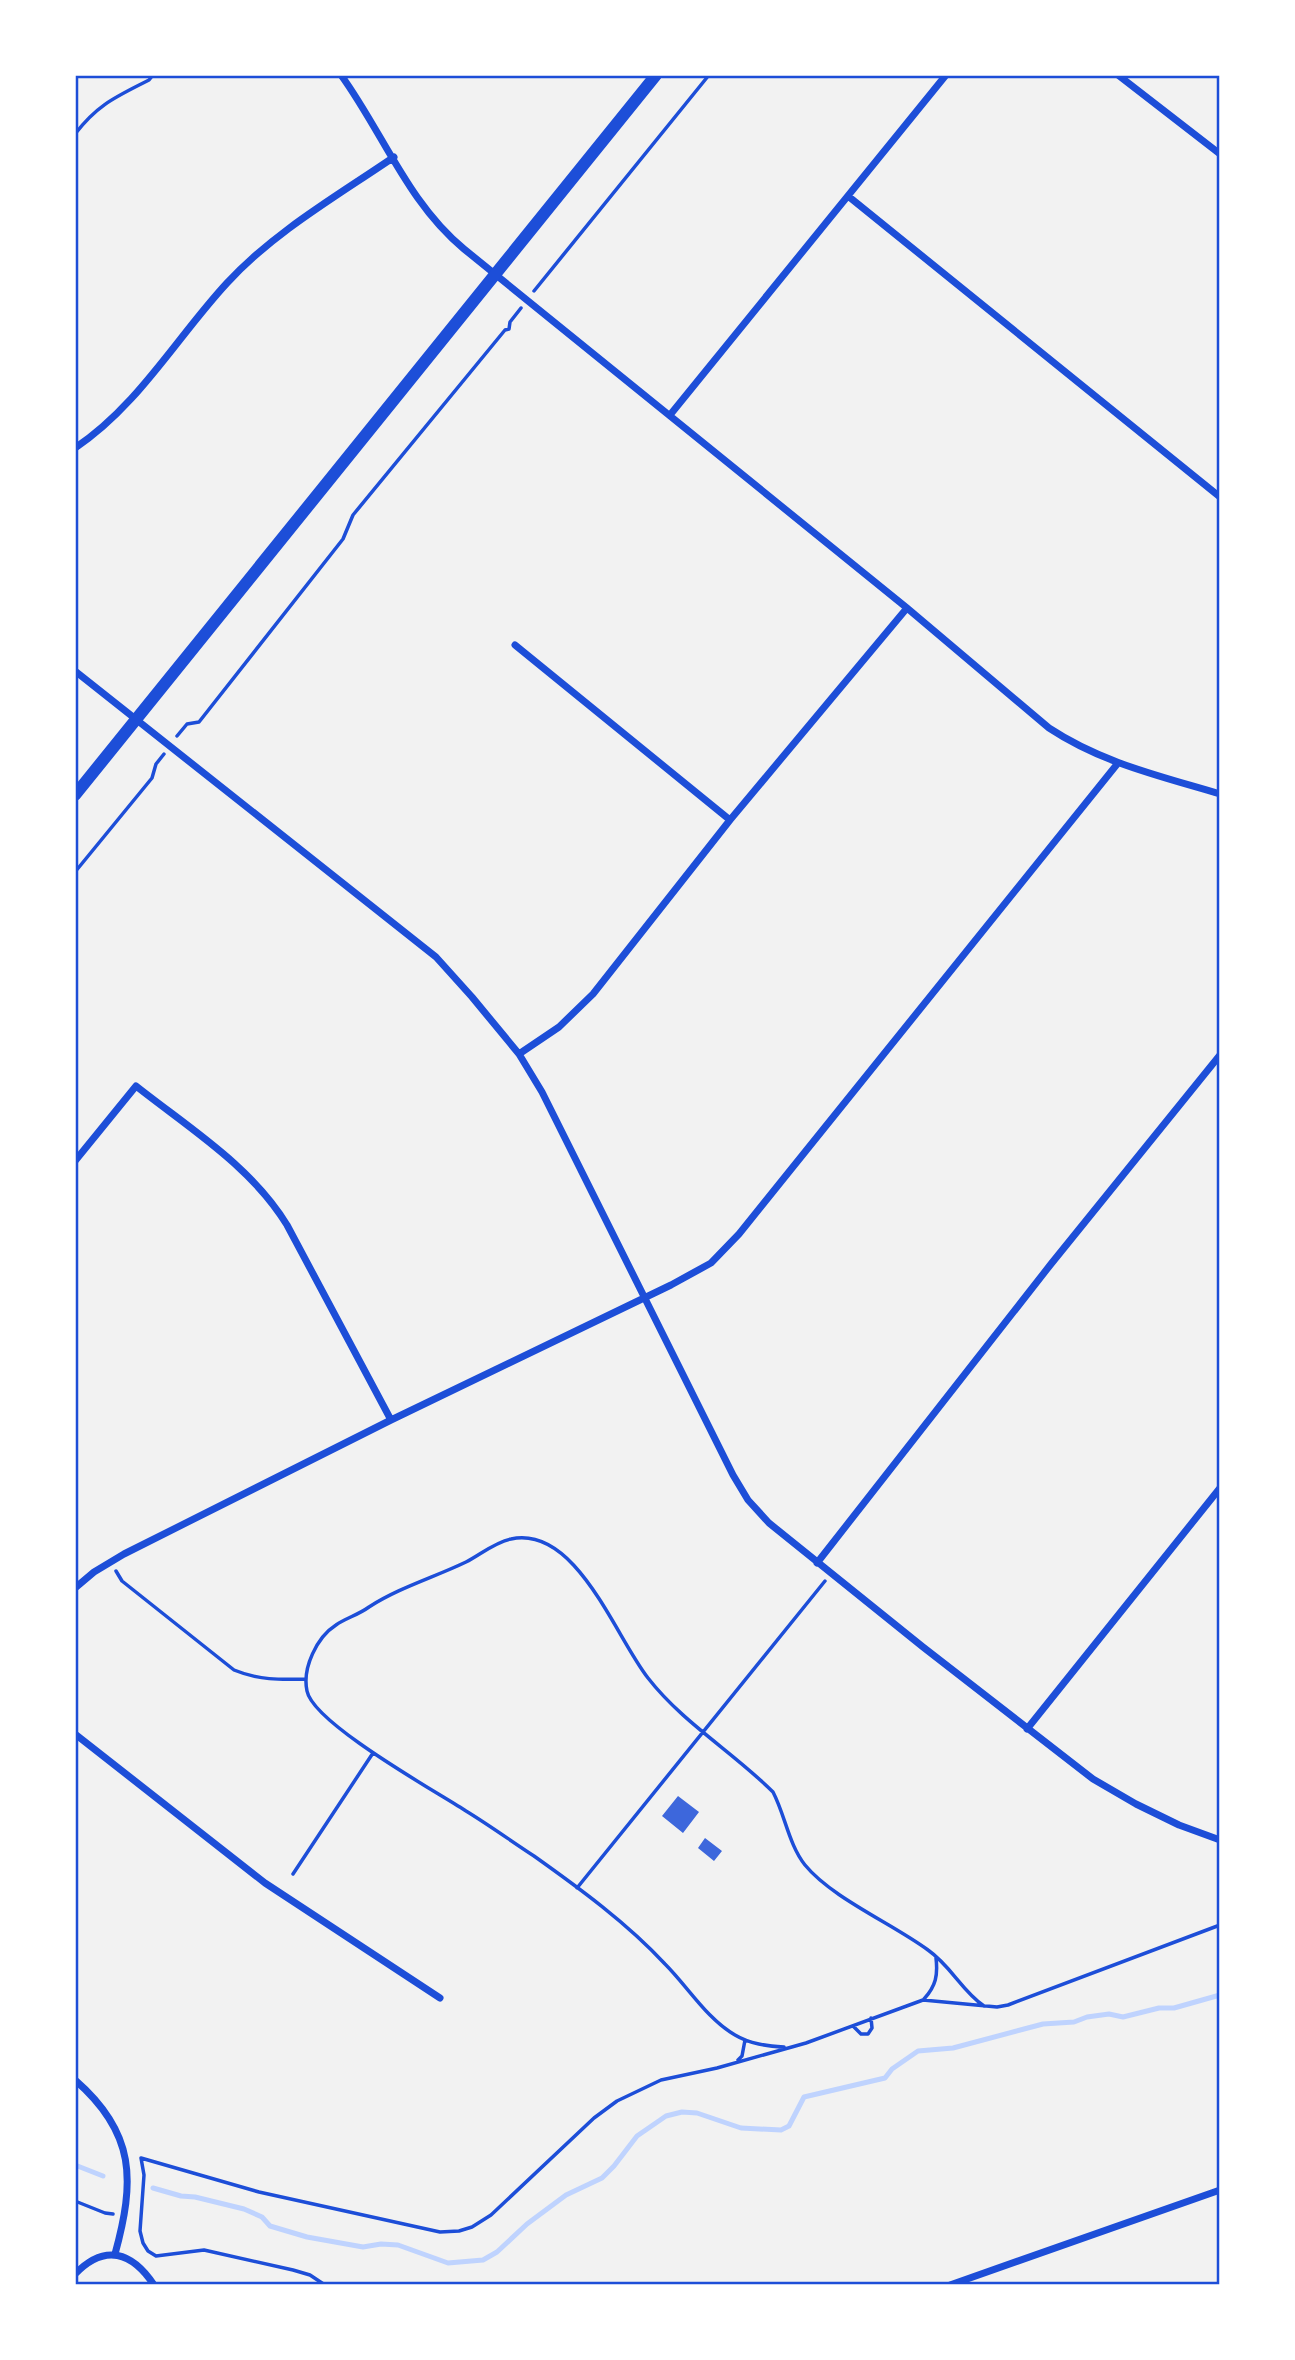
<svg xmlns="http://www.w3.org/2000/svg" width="1295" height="2360" font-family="'DM Sans',sans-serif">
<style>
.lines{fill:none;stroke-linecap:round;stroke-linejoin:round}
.stream{stroke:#bfd3fe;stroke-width:5}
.building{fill:#3d67dc}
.path{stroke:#1d4ed8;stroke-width:3.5}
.minor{stroke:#1d4ed8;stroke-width:7}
.tertiary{stroke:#1d4ed8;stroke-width:12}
.neatline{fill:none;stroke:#1d4ed8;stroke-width:2.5}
</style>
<rect width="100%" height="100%" fill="#f2f2f2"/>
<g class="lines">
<path class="stream" d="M75,2165L103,2176
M153,2188L181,2196L195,2197L244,2209L262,2217L270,2226L307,2237L363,2247L381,2244L398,2245L448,2263L483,2260L497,2252L527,2224L566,2195L602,2178L614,2166L637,2136L666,2116L682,2112L697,2113L741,2128L781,2130L789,2126L804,2097L885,2078L892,2069L918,2051L953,2048L1043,2024L1074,2022L1087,2017L1109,2014L1123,2017L1159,2008H1174L1220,1995"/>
</g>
<path class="building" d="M678,1796L699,1812L683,1833L662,1816Z
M705,1838L722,1851L714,1861L698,1848Z"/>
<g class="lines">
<path class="path" d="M75,134C98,104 116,97 149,80L153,75
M534,291L709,75
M177,736L187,724L199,722L343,539L353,515L505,330L509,329L510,322L521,308
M75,872L152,778L156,764L164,754
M116,1571L122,1581L234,1670C258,1680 280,1680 306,1679
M293,1874L373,1753
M577,1888L825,1581
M924,1999C936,1986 938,1975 936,1958
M853,2026L861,2034H868L872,2028L871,2018
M784,2047C767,2046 750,2044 735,2035C707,2019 688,1987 665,1964C627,1923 579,1888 534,1856C511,1841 489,1825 466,1811C435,1791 313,1723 307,1691C302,1668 317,1637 336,1625C346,1618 358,1615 369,1607C398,1588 435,1577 466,1562C480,1555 495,1542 511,1539C576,1525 615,1636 648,1678C683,1723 733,1752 773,1792C785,1815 789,1845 805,1865C832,1898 893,1924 928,1950C951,1966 962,1991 984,2006
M738,2060L742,2056L745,2040
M75,2201L105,2213L113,2214
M325,2285L310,2275L293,2270L204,2250L156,2256L148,2251L143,2243L140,2231L144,2175L141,2158L259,2192L440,2232L459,2231L472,2227L491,2215L594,2118L617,2101L661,2080L717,2068L806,2043L923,2000L997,2007L1008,2005L1220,1925"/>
<path class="minor" d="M341,75C383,133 408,203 464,249L907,608L1049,728C1102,763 1160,776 1220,794
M1118,75L1220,154
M848,196L1220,497
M670,415L946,75
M75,448C138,406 177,337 227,283C274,232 337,196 394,157
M515,645L730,820
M75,671L436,957L472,997L519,1054L542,1092L733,1475L748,1500L769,1523L923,1647L1093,1779L1136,1804L1179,1825L1220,1840
M519,1054L559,1027L593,994L730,820L907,608
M75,1161L136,1086C189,1128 251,1166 287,1225L391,1420
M817,1563L1051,1264L1220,1055
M75,1588L94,1572L124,1554L391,1420L671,1285L711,1263L739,1234L1118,763
M1027,1729L1220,1488
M75,1734L265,1883L440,1998
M75,2080C136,2133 135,2181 115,2254
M75,2274C105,2243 132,2252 154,2285
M950,2285L1220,2190"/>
<path class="tertiary" d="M75,795L656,75"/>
</g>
<rect width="1295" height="2360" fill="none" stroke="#ffffff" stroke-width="154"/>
<rect x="77" y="77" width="1141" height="2206" class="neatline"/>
</svg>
